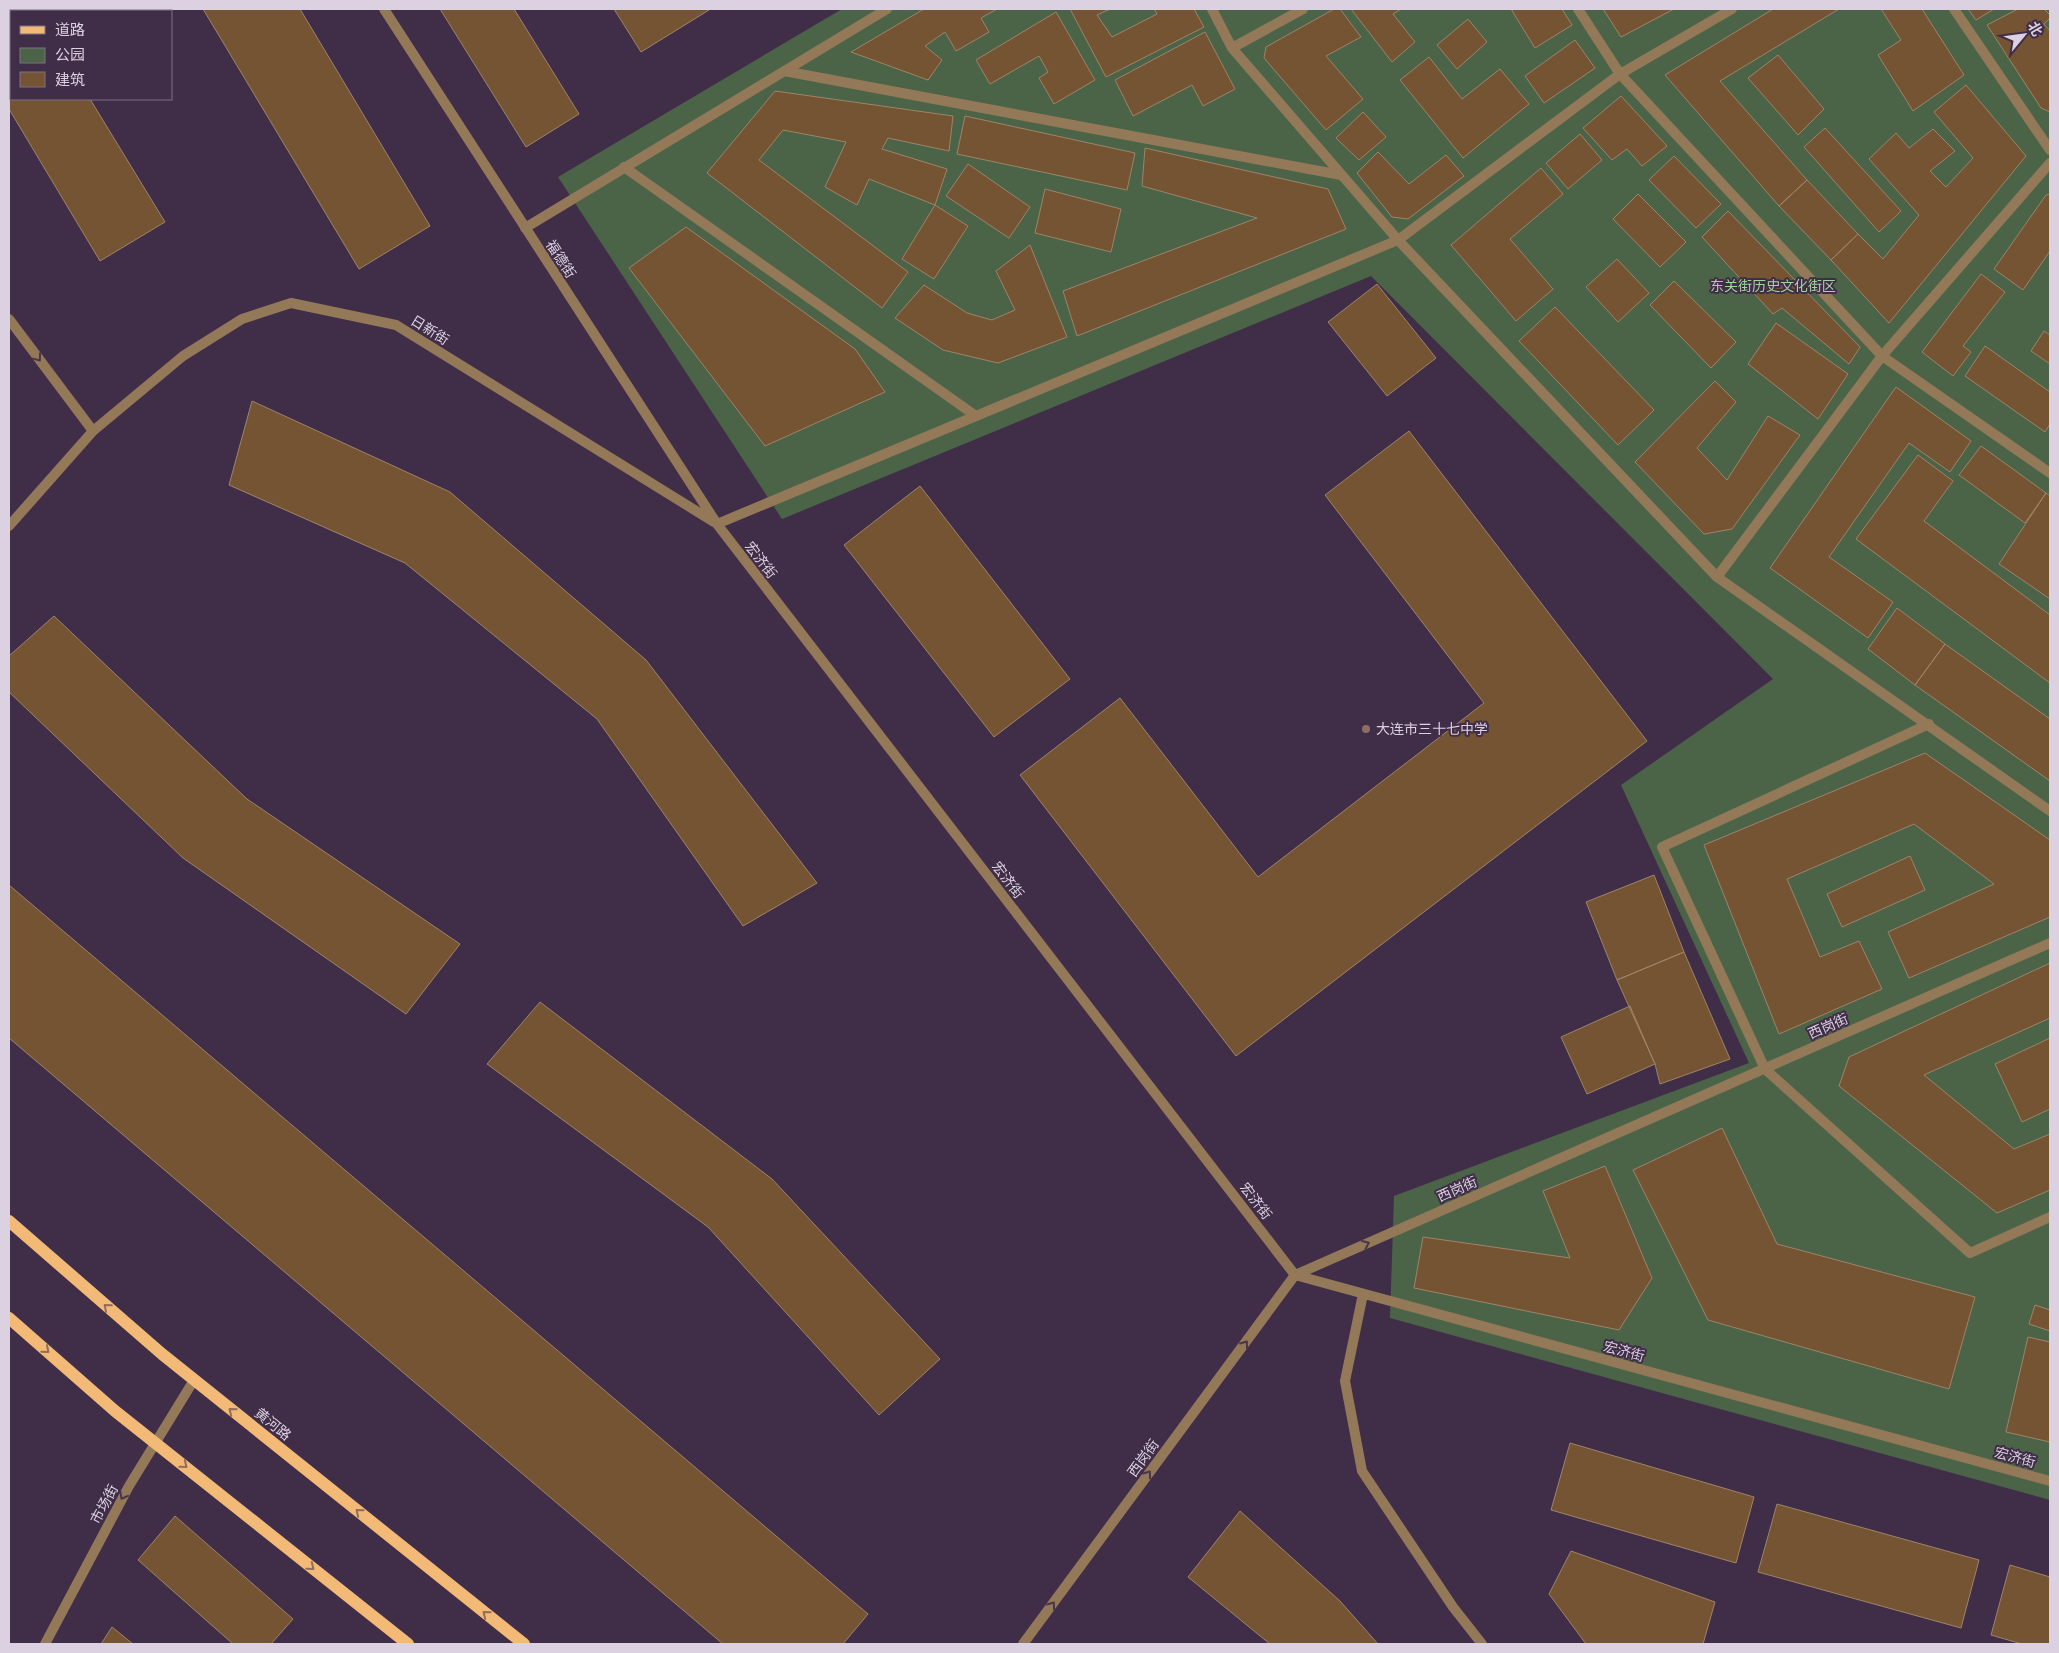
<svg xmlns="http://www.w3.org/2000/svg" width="2059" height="1653" font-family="'DejaVu Sans','Noto Sans SC',sans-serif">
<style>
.green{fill:#4b6448}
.building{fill:#745432;stroke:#9e8469}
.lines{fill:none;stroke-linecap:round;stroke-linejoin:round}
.lane{stroke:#947959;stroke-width:10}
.street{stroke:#947959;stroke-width:10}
.primary{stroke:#f3ba77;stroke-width:12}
.oneway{stroke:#48364a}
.oneway2{stroke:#916d5d}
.education-dot{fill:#8d6e63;stroke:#402e48;stroke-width:2}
.labels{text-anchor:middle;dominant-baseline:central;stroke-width:4;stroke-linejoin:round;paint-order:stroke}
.street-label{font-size:14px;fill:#dcd1e1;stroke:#402e48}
.park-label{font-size:14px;fill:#a2d59b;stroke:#402e48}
.poi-label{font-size:14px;fill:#dcd1e1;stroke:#402e48;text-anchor:start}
</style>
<rect width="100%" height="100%" fill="#402e48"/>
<path class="green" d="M842,9H1616L1624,22L1649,9H2050V1500L1390,1318L1394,1196L1749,1063L1621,785L1773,679L1371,276L782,519L558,177Z"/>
<path class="building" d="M9,9H36L37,10L11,11V25L9,27Z
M203,9H300L430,226L359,269Z
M440,9H514L579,114L526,147Z
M614,9H708L709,10L641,52Z
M924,9H997L981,18L989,32L956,51L945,32L925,46L942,60L928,80L851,52Z
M1070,9H1110L1097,15L1112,37L1157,14L1154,9H1194L1204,27L1106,77Z
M1334,9H1340L1361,37L1326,56L1363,99L1326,130L1264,58L1266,47Z
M1351,9H1401L1393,14L1415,42L1392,62Z
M1511,9H1562L1572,25L1535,48Z
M1603,9H1674L1621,37Z
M1773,9H1839L1720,81L1807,180L1779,206L1665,75Z
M1881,9H1922L1964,75L1913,111L1878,55L1901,40Z
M1968,9H1994L1976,20Z
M2018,9H2044L2050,15V18L2044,24L2050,31V112L2041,108L1987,25Z
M1056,12L1095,80L1054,104L1039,78L1048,72L1039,56L990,84L976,60Z
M1468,19L1487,42L1457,69L1437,45Z
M11,25V99H90L165,222L100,261L9,109V27Z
M1205,32L1235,89L1203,106L1192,85L1133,116L1115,80Z
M1575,40L1595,68L1544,103L1525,76Z
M1778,55L1824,109L1798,135L1748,78Z
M1429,57L1462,99L1500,69L1529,104L1463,158L1400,80Z
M1966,85L2026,156L1889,323L1831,260L1858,234L1883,259L1919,215L1869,159L1896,133L1909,148L1933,129L1955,151L1930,171L1946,187L1973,158L1934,112Z
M775,91L953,116L949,151L888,138L882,149L947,169L935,205L869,179L857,205L825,187L846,142L783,130L759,160L908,272L882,308L707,173Z
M1621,96L1667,146L1642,166L1627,149L1612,160L1583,128Z
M1363,112L1386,137L1359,160L1336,138Z
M965,116L1135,153L1127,190L957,154Z
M1825,128L1901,211L1879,232L1804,147Z
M1580,134L1602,160L1568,189L1546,163Z
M1145,148L1328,189L1346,229L1077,336L1063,291L1257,218L1142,186Z
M1378,152L1409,184L1446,155L1464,176L1408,219L1392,217L1357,173Z
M1674,156L1721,204L1696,228L1649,180Z
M968,164L1030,207L1009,238L946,196Z
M1541,168L1563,194L1510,239L1553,289L1516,321L1451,245Z
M1807,180L1858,234L1831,260L1779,206Z
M1045,189L1121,209L1111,252L1035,233Z
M1638,194L1686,242L1660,267L1613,219Z
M2050,194V251L2023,290L1994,269L2046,195Z
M935,205L968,226L934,279L902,259Z
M1728,211L1860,347L1849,364L1782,308L1773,314L1702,237Z
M686,227L855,349L885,392L765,446L629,268Z
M1030,245L1067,337L998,363L943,350L895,318L924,285L967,313L992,320L1015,310L996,271Z
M1617,259L1649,293L1618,322L1586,287Z
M1981,274L2005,292L1963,346L1971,352L1953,376L1922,352Z
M1674,281L1736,342L1711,368L1650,305Z
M1377,284L1436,358L1387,396L1328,322Z
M1555,307L1654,410L1618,445L1519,341Z
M1776,323L1848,374L1818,419L1748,364Z
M2044,331L2050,335V364L2031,351Z
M1985,346L2050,392V424L2045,432L1965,376Z
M1715,381L1736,402L1697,448L1727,480L1768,416L1800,435L1732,529L1704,534L1635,462Z
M1896,387L1971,441L1950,472L1909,443L1829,557L1893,602L1868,638L1770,568Z
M252,401L450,492L646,660L817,883L743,926L597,719L405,563L229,485Z
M1409,431L1647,741L1236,1056L1020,775L1120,698L1258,877L1484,703L1325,495Z
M1981,446L2046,493L2025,523L1959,475Z
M1918,455L1953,481L1924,521L2050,615V683L1856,539Z
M920,486L1070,679L994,737L844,545Z
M2046,493L2050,496V599L1999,564Z
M1897,608L1945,644L1915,685L1868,649Z
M54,616L247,799L460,944L406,1014L183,858L9,692V656Z
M1945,644L2050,719V781L1915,685Z
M1925,753L2050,840V917L1909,978L1888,932L1994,884L1914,824L1787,879L1820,957L1859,941L1882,989L1779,1034L1704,845Z
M1910,856L1925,890L1842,927L1827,894Z
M1654,875L1684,952L1617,980L1586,902Z
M9,885L868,1614L843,1644H723L9,1038Z
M1684,952L1730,1059L1660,1084L1655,1064L1617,980Z
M2050,963V1018L1924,1075L2014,1149L2050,1134V1190L1997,1213L1839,1086L1849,1057Z
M540,1002L772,1179L940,1359L879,1415L708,1227L487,1064Z
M1630,1006L1655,1064L1587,1094L1561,1037Z
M2050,1038V1109L2022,1122L1995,1064Z
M1722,1128L1777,1244L1975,1297L1949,1389L1708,1320L1633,1170Z
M1605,1166L1652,1278L1619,1330L1414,1288L1423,1237L1570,1258L1543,1191Z
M2035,1305L2050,1310V1331L2029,1324Z
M2028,1337L2050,1342V1442L2006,1432Z
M1570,1443L1754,1497L1736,1563L1551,1510Z
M1777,1504L1979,1560L1961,1628L1758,1572Z
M1240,1511L1340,1601L1378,1644H1270L1188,1577Z
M175,1516L293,1619L271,1644H233L138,1560Z
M1571,1551L1715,1602L1703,1644H1586L1549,1594Z
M2010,1565L2050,1577V1644H2022L1991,1635Z
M112,1627L133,1644H101Z"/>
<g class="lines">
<path class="lane" d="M624,167L976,416"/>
<path class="street" d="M384,9L717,524L1295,1275L2050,1481
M1212,9L1232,48L1398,240L1717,577L2050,811
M1578,9L1620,74L1882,356L2050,473
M1954,9L2050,150
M1232,48L1303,9
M784,71L1341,175
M525,228L887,9
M9,319L93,431
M717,524L1398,240L1620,74L1732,9
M9,526L93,431L183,356L242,319L291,303L396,325L714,522
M1717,577L1882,356L2050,163
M1929,724L1662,847L1765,1069L1970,1253L2050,1217
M1363,1294L1345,1381L1362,1471L1453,1607L1482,1644
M45,1644L129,1486L194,1380
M1023,1644L1295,1275L2050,943"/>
<path class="primary" d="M9,1221L162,1354L524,1644
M9,1318L115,1411L408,1644"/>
</g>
<defs><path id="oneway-chevron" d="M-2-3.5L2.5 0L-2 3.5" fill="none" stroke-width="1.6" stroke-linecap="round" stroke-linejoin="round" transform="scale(1.25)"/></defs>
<g class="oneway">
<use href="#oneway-chevron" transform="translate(38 358) rotate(53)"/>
<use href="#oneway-chevron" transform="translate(1366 1244) rotate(-24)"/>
<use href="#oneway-chevron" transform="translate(1245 1344) rotate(-54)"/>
<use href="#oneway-chevron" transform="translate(1148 1474) rotate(-54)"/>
<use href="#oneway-chevron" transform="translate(123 1496) rotate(118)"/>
<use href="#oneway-chevron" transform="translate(1052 1605) rotate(-54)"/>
</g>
<g class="oneway2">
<use href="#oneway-chevron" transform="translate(107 1307) rotate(-139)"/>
<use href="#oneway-chevron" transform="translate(46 1350) rotate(41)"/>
<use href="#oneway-chevron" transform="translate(232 1411) rotate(-141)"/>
<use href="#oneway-chevron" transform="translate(184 1465) rotate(39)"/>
<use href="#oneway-chevron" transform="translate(359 1512) rotate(-141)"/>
<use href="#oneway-chevron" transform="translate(311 1567) rotate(39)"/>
<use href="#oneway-chevron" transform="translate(486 1614) rotate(-141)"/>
</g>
<circle class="education-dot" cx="1366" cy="729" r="5"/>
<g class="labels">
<g class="street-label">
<text transform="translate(561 259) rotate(57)">福德街</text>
<text transform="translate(430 330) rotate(32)">日新街</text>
<text transform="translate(761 560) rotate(52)">宏济街</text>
<text transform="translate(1008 880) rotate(52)">宏济街</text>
<text transform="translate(1828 1026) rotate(-24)">西岗街</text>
<text transform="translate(1457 1189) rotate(-24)">西岗街</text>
<text transform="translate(1256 1201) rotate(52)">宏济街</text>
<text transform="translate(1624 1351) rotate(15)">宏济街</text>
<text transform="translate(273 1424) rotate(39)">黄河路</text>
<text transform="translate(2015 1457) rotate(15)">宏济街</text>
<text transform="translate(1143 1458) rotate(-54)">西岗街</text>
<text transform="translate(104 1504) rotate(-62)">市场街</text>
</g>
<g class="park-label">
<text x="1773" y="286">东关街历史文化街区</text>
</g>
<g class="poi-label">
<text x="1376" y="729">大连市三十七中学</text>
</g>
</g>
<rect width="2059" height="1653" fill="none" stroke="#dcd1e1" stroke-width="20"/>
<rect x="10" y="10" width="162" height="90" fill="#402e48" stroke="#7e6f85"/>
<rect x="20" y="26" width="25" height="8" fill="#f3ba77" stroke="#7e6f85"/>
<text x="55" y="35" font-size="15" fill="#dcd1e1">道路</text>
<rect x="20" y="48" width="25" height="15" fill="#4b6448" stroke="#7e6f85"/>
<text x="55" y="60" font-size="15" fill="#dcd1e1">公园</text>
<rect x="20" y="72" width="25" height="15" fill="#745432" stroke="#7e6f85"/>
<text x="55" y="85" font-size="15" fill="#dcd1e1">建筑</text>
<g transform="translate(2024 35) rotate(61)" stroke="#402e48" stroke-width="4" paint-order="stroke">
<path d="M0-4L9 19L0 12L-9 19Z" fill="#dcd1e1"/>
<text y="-8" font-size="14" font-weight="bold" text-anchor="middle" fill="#dcd1e1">北</text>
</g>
</svg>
